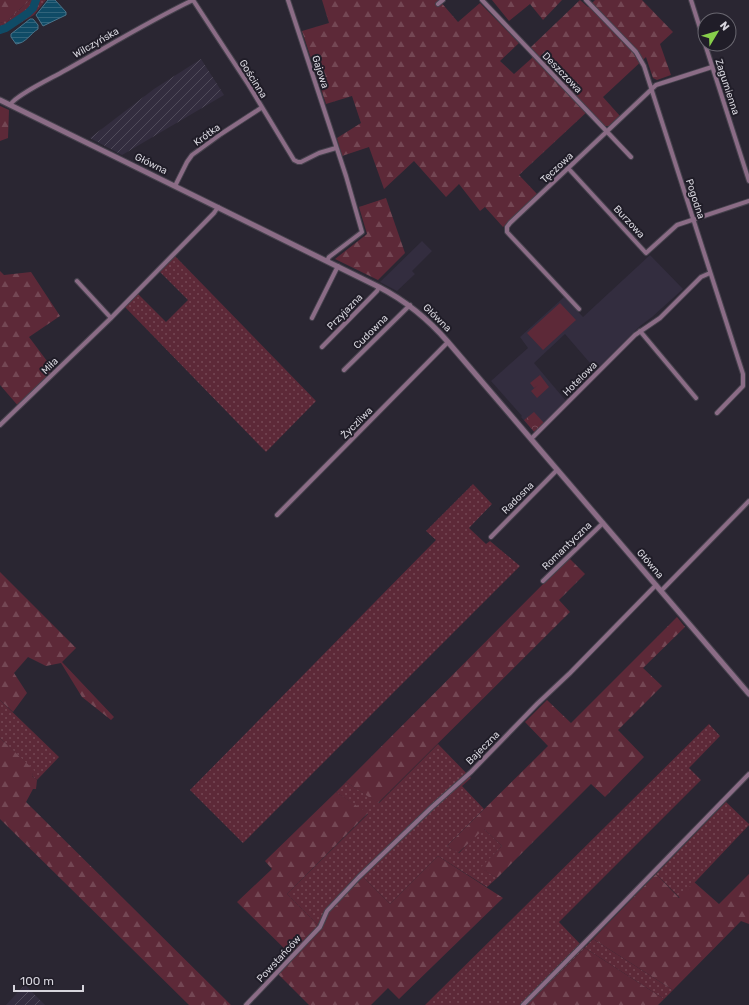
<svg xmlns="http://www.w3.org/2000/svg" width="749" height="1005" font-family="Rubik,sans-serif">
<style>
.built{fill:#332d3f}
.industrial{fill:url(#industrial-furrows)}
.grass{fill:url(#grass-dots)}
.forest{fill:url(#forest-firs)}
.park{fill:url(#park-crowns)}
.pitch{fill:#5d2938}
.water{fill:url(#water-rules);stroke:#4b748a}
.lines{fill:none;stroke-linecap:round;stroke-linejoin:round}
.river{stroke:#0f4b66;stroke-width:8}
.minor-casing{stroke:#46424d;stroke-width:6}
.tertiary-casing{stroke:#46424d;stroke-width:7}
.minor{stroke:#8b6c86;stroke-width:4}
.tertiary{stroke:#8b6c86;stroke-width:5}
.labels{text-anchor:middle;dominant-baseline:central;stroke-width:4;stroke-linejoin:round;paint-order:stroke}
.street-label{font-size:10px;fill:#d7d5dd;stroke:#201d28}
</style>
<defs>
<pattern id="industrial-furrows" width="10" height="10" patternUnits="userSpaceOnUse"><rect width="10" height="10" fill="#332d3f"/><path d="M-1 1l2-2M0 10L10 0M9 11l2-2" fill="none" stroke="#504b5a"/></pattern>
<pattern id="grass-dots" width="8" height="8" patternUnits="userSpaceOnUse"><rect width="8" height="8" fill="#5d2938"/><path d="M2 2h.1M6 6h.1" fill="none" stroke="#744754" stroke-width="1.8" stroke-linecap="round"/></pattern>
<pattern id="forest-firs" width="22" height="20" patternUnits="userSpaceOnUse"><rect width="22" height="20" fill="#5d2938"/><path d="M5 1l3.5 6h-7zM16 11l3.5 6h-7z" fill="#744754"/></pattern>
<pattern id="park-crowns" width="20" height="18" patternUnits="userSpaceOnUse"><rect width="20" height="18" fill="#5d2938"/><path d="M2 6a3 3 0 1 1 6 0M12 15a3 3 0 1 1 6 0" fill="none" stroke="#744754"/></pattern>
<pattern id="water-rules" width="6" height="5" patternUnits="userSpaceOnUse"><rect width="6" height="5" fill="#0f4b66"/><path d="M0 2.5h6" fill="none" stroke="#31647b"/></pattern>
</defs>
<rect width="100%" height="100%" fill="#2a2632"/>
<path class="built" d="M422,241L432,251L412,271L415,274L397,291L380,282Z
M650,255L683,289L652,317L640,326L596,370L565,334L534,363L566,401L535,433L521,417L522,416L491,381L528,348L520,337L564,297L583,317Z"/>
<path class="industrial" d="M201,59L224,95L122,155L90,138L154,89Z
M25,985L45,1005H6Z"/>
<path class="grass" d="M30,0H46L34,15L3,33H0V22L6,24L10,18Z
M174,255L316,401L266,452L125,307L137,293L166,322L188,300L159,271Z
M473,484L492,504L469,528L486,544L490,541L520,566L243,843L190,790L436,540L426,531Z
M0,700L59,757L37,780L32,776L33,770L0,738Z
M709,724L720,736L689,768L701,780L559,922L584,948L593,939L673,990L664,999L585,948L527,1005H425Z
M438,744L471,778L462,786L484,809L447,846L459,853L483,828L502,846L481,868L497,878L487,887L438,856L390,904L363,877L328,912L325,923L321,928L287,894L368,814L336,792L346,782L379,803Z
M726,802L749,824V825L680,898L656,874Z"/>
<path class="forest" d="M0,0H30L10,18L6,24L0,22Z
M322,0H439L458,22L480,3L519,43L500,61L514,74L532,58L531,47L580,0L588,7L595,0H642L673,32L660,44L671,75L657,80L653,78L646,57L603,97L620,116L609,126H605L589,110L519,175L537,194L503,227L485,207L480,211L459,184L446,197L414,161L384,189L369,147L342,156L337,138L361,123L352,96L326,104L302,31L329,23Z
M492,0H562L543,20L530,4L509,21Z
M0,106L9,110L8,138L0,141Z
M386,198L405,253L378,280L335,259L367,234L359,207Z
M0,271L4,275L31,272L60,316L29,337L56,373L20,408L0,385Z
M569,558L585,574L559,600L570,612L378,803L346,782Z
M0,572L76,648L62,662L114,717L111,720L82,697L61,663L46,666L28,657L14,673L27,693L13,712L0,700Z
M677,617L685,627L643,668L662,686L618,730L644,757L605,797L591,784L497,878L480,868L502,846L484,829L458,853L447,846L548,746L525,722L547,700L571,723Z
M0,738L34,770L32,776L37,780L36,789H33L26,802L231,1005H189L0,819Z
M336,792L368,813L287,894L320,927L325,923L328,912L363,877L390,904L438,856L503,898L399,999L388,988L371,1005H309L278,974L293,957L237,902L272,869L265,861Z
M656,874L679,898L694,882L719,904L749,874V924L741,921L673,990L593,939Z
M585,948L664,999L658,1005H527Z"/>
<path class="park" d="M534,412L544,423L535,433L524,420Z"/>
<path class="pitch" d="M560,303L576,320L543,350L527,333Z
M540,375L549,387L537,398L531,391L538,385L534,388L530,383Z"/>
<path class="water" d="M48,0H55L66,12V15L43,26L36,15Z
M30,19H33L38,25V29C30,34 26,43 16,44L11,37V34Z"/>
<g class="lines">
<path class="river" d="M0,30L6,28L28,13L33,8L36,0"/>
<g class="minor-casing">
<path id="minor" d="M288,0L346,176L362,232L329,257L327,261
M482,0L631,157
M586,0L636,52L644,66L743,374V386L717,413
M691,0L705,44
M438,4L443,0
M705,44L749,181
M10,105C16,95 52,78 64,71C107,47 149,21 193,0L248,84L294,160L298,162H301L319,153L336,148
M568,168L646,253L677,225L749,201
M175,186L187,162L192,155L221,134L261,108
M77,281L111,318
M579,309L507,232V227L510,223L656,85L712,67
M312,318L338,266
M640,331L696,398
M322,347L377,291L379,287
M344,370L410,305
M0,425L111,318L214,213L218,207
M531,439L635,335L660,318L701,277L710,273
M277,515L448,342
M491,537L557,470
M543,581L603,523
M661,591L749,501
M246,1005L320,927L327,911L359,877L432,807L471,772L537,704L570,673L656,585
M523,1005C599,929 674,851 749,774"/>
</g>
<g class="tertiary-casing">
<path id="tertiary" d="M0,100L379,287C406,301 428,319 448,342L749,694"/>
</g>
<use href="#minor" class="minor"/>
<use href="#tertiary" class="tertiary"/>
</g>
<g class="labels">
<g class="street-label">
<text transform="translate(96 43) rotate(-30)">Wilczyńska</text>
<text transform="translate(320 72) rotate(72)">Gajowa</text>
<text transform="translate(562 73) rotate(46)">Deszczowa</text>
<text transform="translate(253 79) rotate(58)">Gościnna</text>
<text transform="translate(727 87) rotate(72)">Zagumienna</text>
<text transform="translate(207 135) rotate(-36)">Krótka</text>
<text transform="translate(151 164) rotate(26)">Główna</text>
<text transform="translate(557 168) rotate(-43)">Tęczowa</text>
<text transform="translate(695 199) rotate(72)">Pogodna</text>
<text transform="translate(629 222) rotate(47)">Burzowa</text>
<text transform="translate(345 312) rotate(-46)">Przyjazna</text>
<text transform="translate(437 318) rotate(44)">Główna</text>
<text transform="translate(371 332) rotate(-45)">Cudowna</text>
<text transform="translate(50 366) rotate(-44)">Miła</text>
<text transform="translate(580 379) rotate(-45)">Hotelowa</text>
<text transform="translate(357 423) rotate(-45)">Życzliwa</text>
<text transform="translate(518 498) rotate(-45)">Radosna</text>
<text transform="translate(567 546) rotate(-44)">Romantyczna</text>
<text transform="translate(650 564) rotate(49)">Główna</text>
<text transform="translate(483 748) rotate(-45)">Bajeczna</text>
<text transform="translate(279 959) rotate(-47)">Powstańców</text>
</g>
</g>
<g transform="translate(717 32) rotate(52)"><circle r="19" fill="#201d28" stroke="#696770"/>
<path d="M0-3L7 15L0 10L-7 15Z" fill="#87cf4b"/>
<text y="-6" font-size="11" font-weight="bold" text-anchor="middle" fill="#d7d5dd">N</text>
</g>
<path d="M14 985v6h69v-6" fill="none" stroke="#d7d5dd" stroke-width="2"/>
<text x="20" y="985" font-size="12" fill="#d7d5dd" stroke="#201d28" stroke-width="3" paint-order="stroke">100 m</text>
</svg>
